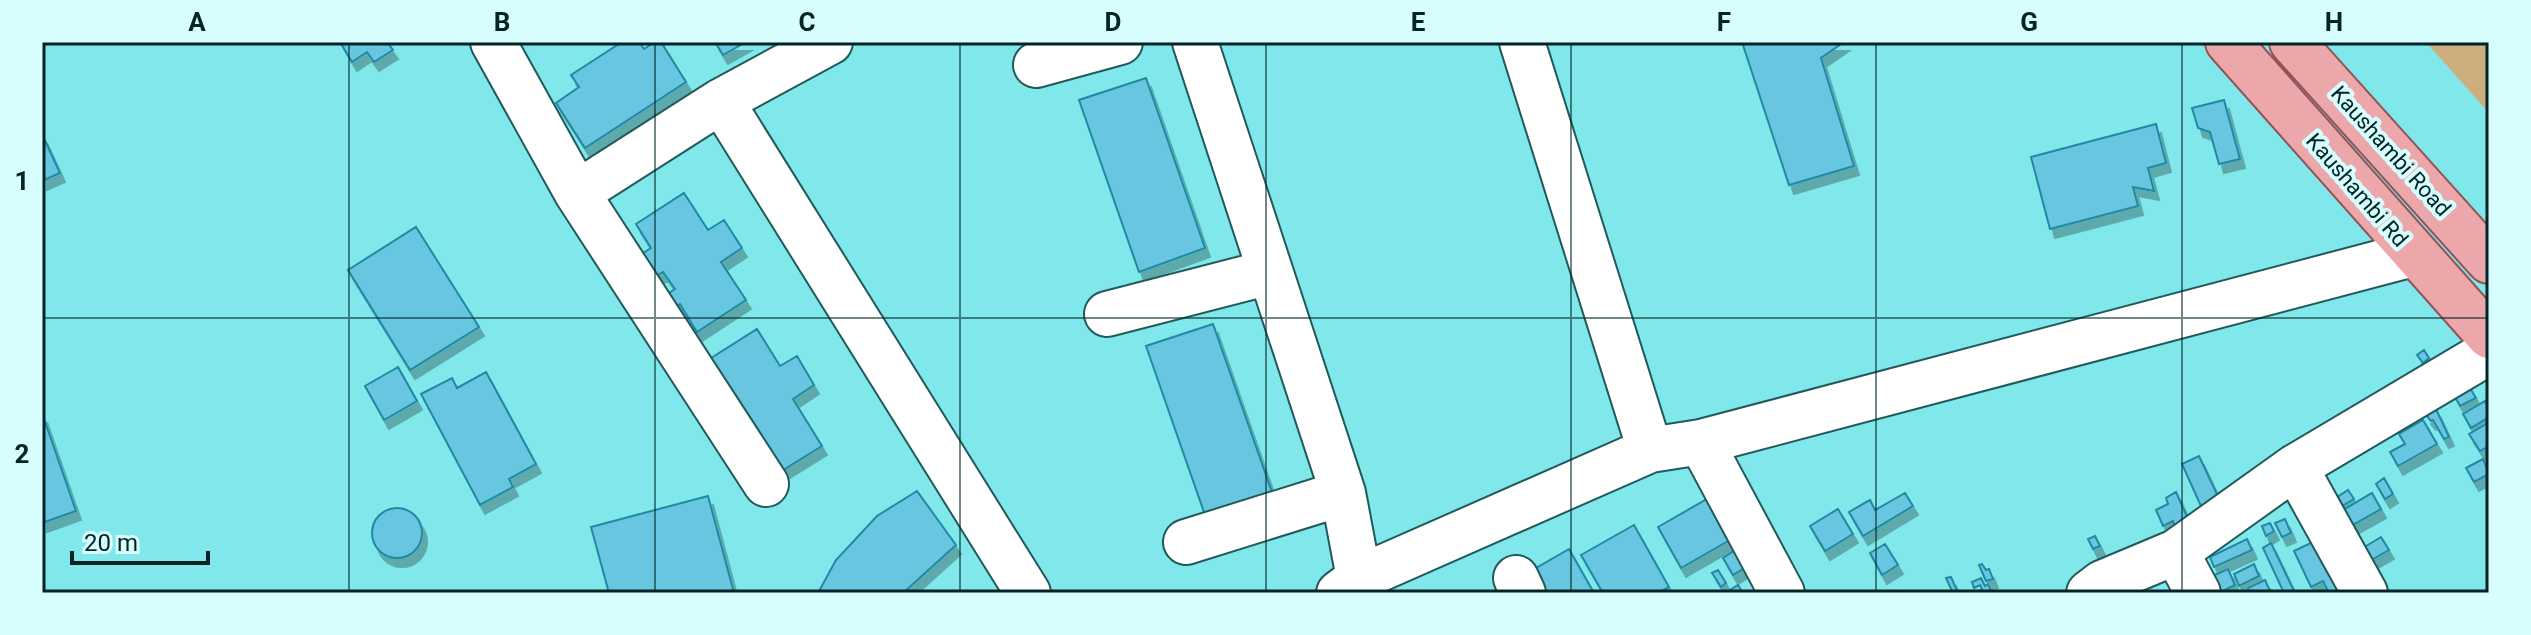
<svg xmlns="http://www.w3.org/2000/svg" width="2531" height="635" font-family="Roboto,sans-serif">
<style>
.green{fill:#cdae7e}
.building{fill:#68c6e1;stroke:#2189a2;stroke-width:2;filter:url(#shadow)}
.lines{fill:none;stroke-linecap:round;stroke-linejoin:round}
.minor-casing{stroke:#225a5c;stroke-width:48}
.major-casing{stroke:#925357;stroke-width:48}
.minor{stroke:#fff;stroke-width:44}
.major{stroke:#eca7aa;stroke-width:44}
.grid{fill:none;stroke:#022426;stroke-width:2;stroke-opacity:0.55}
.labels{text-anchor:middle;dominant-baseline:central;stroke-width:8;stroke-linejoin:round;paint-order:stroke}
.street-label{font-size:22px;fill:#022426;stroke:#d7fdfe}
.neatline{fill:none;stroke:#022426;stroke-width:3}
.grid-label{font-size:26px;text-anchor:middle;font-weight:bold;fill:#022426}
</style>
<defs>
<filter id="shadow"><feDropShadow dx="5" dy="9" stdDeviation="0" flood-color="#0004"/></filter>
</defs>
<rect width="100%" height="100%" fill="#80e7eb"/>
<path class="green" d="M2426,42H2489V113Z"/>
<path class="building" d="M340,42H387L393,50L374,62L367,52L352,62Z
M622,42H639L644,49L655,42H661L686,82L585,148L556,103L579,87L571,75Z
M715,42H746L723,55Z
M1742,42H1844L1821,58L1854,166L1789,185Z
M1146,78L1205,248L1139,272L1079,100Z
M2224,100L2240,159L2219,164L2210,132L2198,128L2192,108Z
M2156,124L2166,163L2148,168L2154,191L2133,187L2138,206L2050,229L2031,157Z
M42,134L60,173L42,181Z
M684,193L708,230L724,220L742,248L721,262L746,300L697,332L680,304L670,310L662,298L675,289L663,272L654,277L640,255L651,248L636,224Z
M416,227L479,327L410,370L348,270Z
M1213,324L1273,495L1206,518L1146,346Z
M757,329L780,366L797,356L814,385L793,399L822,446L775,475L708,360Z
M2424,350L2429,358L2423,363L2417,355Z
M398,367L417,401L384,420L365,386Z
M486,372L536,464L509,479L513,487L480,505L421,394L452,378L457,388Z
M2470,388L2476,398L2460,406L2455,397Z
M2485,401L2489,408V417L2471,428L2463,414Z
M2436,409L2449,437L2444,439L2433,420L2431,421L2426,415Z
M42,413L76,511L42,523Z
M2423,420L2437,444L2398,466L2390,452L2405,444L2399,434Z
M2488,423L2489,446L2480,451L2469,434Z
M2199,456L2223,507L2205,515L2182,464Z
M2483,459L2489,474L2474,482L2466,468Z
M2384,478L2393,494L2385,499L2376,484Z
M2348,490L2354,499L2335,510L2330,502Z
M917,491L956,545L903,593H818L836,560L877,516Z
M1719,492L1742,533L1681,568L1658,527Z
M2176,492L2189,521L2175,528L2173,521L2163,526L2156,510L2168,504L2166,498Z
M1905,493L1913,506L1863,536L1849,512L1870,500L1875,510Z
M2372,493L2381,509L2342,531L2333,516Z
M708,496L734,593H609L591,527Z
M372 533a25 25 0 1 1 50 0a25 25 0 1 1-50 0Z
M1838,509L1853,534L1825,551L1810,526Z
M2285,519L2291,533L2282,537L2275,523Z
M2270,523L2274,531L2266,536L2262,526Z
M1634,525L1669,587L1658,593H1603L1581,555Z
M2095,536L2100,546L2093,549L2088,539Z
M2381,537L2389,550L2361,566L2353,554Z
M2247,539L2252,550L2214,567L2210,557Z
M2319,539L2344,593H2329L2323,581L2311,587L2294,551Z
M2271,543L2295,593H2284L2263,548Z
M1885,544L1898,565L1882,575L1870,553Z
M1569,549L1594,593H1543L1531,571Z
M1735,550L1746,567L1733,575L1723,558Z
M1982,564L1986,570L1989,569L1993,579L1986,581L1979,565Z
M2254,564L2259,576L2239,586L2234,574Z
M2228,569L2235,585L2219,593L2210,577Z
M1718,570L1726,583L1721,587L1712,573Z
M1951,577L1958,593H1953L1946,578Z
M1981,578L1985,586L1988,584L1991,591L1984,593L1980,585L1974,588L1972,582Z
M2265,580L2270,591L2250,593L2248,588Z
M1738,585L1743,593H1727V592Z"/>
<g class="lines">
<g class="minor-casing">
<path id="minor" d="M493,42L577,193L766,484
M1195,42L1343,493L1359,578
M1522,42L1650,450
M1036,65L1120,42
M721,101L1028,593
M577,193L721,101L830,42
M1107,314L1270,272
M1701,442L1782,593
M2295,467L2365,593
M1186,542L1343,493
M2176,552L2198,593
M1516,578L1523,593
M1339,593L1359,578L1650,450L1701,442L2413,254
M2089,593L2102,583L2176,552L2295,467L2489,352"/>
</g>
<g class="major-casing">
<path id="major" d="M2228,42L2489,336
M2292,42L2489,261"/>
</g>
<use href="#minor" class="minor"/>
<use href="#major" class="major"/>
</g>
<path class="grid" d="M349,42V593M655,42V593M960,42V593M1266,42V593M1571,42V593M1876,42V593M2182,42V593M42,318H2489"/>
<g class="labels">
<g class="street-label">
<text transform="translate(2391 151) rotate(48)">Kaushambi Road</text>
<text transform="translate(2357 190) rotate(49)">Kaushambi Rd</text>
</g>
</g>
<rect width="2531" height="635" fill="none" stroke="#d7fdfe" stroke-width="88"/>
<path d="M72 551v12h136v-12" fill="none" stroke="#022426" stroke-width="4"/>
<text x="84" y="551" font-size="24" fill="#022426" stroke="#d7fdfe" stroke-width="6" paint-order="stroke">20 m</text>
<rect x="44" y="44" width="2443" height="547" class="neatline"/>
<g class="grid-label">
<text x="197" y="31">A</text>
<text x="502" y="31">B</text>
<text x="807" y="31">C</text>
<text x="1113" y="31">D</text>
<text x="1418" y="31">E</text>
<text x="1724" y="31">F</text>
<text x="2029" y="31">G</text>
<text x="2334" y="31">H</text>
<text x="22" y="190">1</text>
<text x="22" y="463">2</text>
</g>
</svg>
